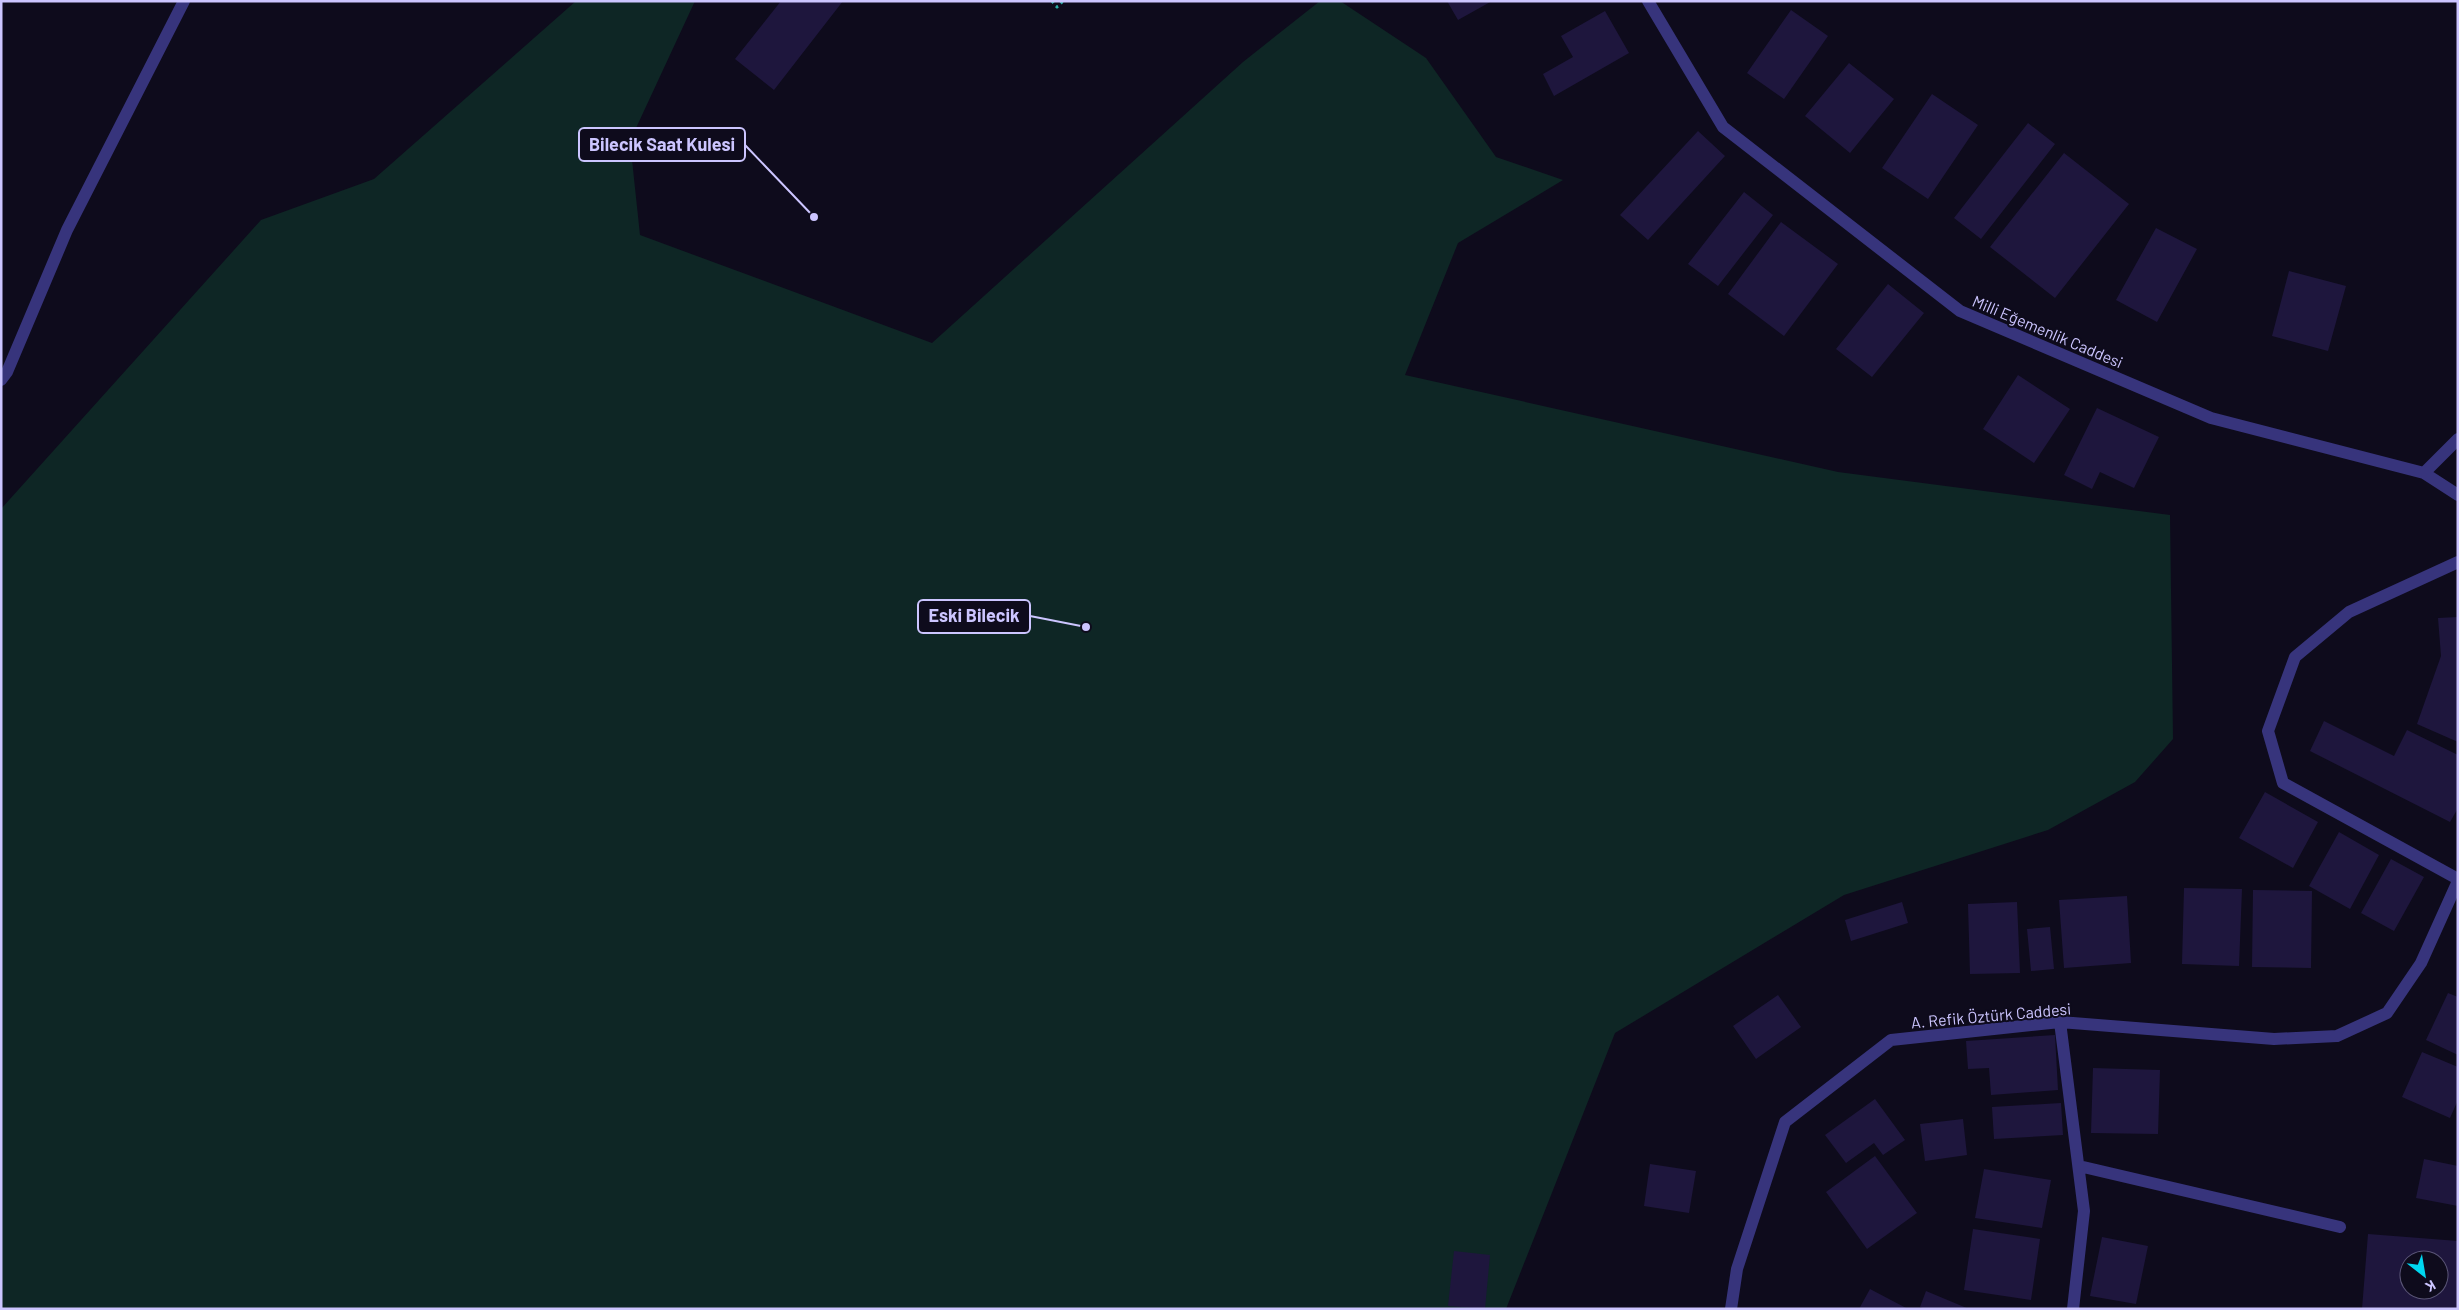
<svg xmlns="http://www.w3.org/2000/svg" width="2459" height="1310" font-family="Barlow,sans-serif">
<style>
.green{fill:#0e2625}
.building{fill:#1e163d;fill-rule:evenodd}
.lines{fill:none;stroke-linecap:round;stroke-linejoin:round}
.path{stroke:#2aafa7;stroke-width:3;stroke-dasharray:2.5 4;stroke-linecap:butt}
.minor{stroke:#37347c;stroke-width:12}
.labels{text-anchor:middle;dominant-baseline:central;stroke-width:4;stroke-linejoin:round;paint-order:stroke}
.street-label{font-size:16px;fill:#ccc5ff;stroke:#0e0b1c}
.leader{fill:none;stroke:#ccc5ff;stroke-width:2}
.callout-dot{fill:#ccc5ff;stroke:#0e0b1c;stroke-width:2}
.callout{fill:#0e0b1c;stroke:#ccc5ff;stroke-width:2}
.callout-label{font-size:18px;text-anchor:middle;font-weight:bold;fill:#ccc5ff}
</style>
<rect width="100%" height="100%" fill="#0e0b1c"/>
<path class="green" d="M576,1H695L630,141L640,235L932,343L1243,62L1320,1H1340L1426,58L1496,157L1563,180L1458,243L1405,375L1838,472L2170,515L2173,739L2135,782L2048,830L1844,895L1615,1033L1506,1309H1V509L261,220L374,179Z"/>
<path class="building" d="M781,1H843L774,90L735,59Z
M1447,1H1492L1458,20Z
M1791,10L1828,36L1784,99L1747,73Z
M1605,11L1629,53L1554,96L1543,74L1573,57L1561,36Z
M1849,63L1894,99L1850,153L1805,116Z
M1932,94L1978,125L1928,199L1882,168Z
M2028,123L2055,144L1981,239L1954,218Z
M1698,131L1725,156L1648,240L1620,215Z
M2064,153L2129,204L2055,298L1990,247Z
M1744,192L1773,215L1718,286L1688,264Z
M1781,222L1838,264L1784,336L1728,294Z
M2156,228L2197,249L2157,322L2116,300Z
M2289,271L2346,286L2328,351L2272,336Z
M1888,284L1924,313L1872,377L1836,349Z
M2018,375L2070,409L2034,463L1983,429Z
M2097,408L2159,437L2134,488L2100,472L2092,489L2064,475Z
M2458,617V742L2417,724L2441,656L2438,618Z
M2324,721L2394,756L2407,730L2458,755V808L2450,822L2310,751Z
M2265,792L2318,822L2293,868L2239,838Z
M2339,832L2379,855L2350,909L2309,886Z
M2391,859L2424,877L2394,931L2361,913Z
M2184,888L2242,889L2239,966L2182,964Z
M2253,890L2312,891L2311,968L2252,967Z
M2127,896L2131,963L2064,968L2059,900Z
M1902,902L1908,923L1851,941L1845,920Z
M2017,902L2020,973L1970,974L1968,904Z
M2050,927L2054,969L2031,971L2027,929Z
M2448,993L2458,997V1055L2426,1040Z
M1778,995L1801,1027L1756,1059L1733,1026Z
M2055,1035L2058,1090L1991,1095L1989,1068L1968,1069L1966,1041Z
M2422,1052L2458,1067V1100L2450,1118L2402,1097Z
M2093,1068L2160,1070L2158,1134L2091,1133Z
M1875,1099L1905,1140L1883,1155L1874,1143L1846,1163L1825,1135Z
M2061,1103L2063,1135L1994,1139L1992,1107Z
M1963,1119L1967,1155L1925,1161L1920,1124Z
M1875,1156L1917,1213L1867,1249L1826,1192Z
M2424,1159L2458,1166V1206L2416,1198Z
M1650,1164L1696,1171L1689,1213L1644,1206Z
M1984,1169L2051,1180L2042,1228L1975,1218Z
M1973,1229L2040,1239L2031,1300L1964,1290Z
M2368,1234L2458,1241V1309H2362ZM2409,1260H2439V1290H2409Z
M2102,1237L2148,1246L2136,1304L2090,1296Z
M1454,1251L1490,1255L1485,1309L1448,1306Z
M1870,1289L1908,1309H1859Z
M1926,1291L1969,1309H1925L1920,1307Z"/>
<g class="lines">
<path class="path" d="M1052,1L1057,7L1063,1"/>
<path class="minor" d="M1648,1L1723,127L1960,311L2211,418L2424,473L2458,495
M1,380L7,372L67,230L184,1
M2424,473L2458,439
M2458,562L2349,612L2295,657L2268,731L2283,783L2458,879
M2060,1022L2084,1211L2073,1309
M2079,1166L2340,1227
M1731,1309L1737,1269L1785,1122L1891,1040L2060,1022L2274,1039L2337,1036L2387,1013L2421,963L2458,881"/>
</g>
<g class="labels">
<g class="street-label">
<text transform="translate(2048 331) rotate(23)">Milli Eğemenlik Caddesi</text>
<text transform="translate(1991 1015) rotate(-5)">A. Refik Öztürk Caddesi</text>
</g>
</g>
<path class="leader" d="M814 217L745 145M1086 627L1030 616"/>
<g class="callout-dot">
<circle cx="814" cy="217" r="5"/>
<circle cx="1086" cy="627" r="5"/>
</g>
<g class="callout">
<rect x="579" y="128" width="166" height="33" rx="5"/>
<rect x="918" y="600" width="112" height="33" rx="5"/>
</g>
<g class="callout-label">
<text x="662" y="151">Bilecik Saat Kulesi</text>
<text x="974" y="622">Eski Bilecik</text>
</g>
<rect width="2459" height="1310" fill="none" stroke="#ccc5ff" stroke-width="5"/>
<g transform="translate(2424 1275) rotate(149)"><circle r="24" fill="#0e0b1c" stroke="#5a5577"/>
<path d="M0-4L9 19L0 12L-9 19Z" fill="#00d7f0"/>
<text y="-8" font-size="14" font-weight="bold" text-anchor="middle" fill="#ccc5ff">K</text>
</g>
</svg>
